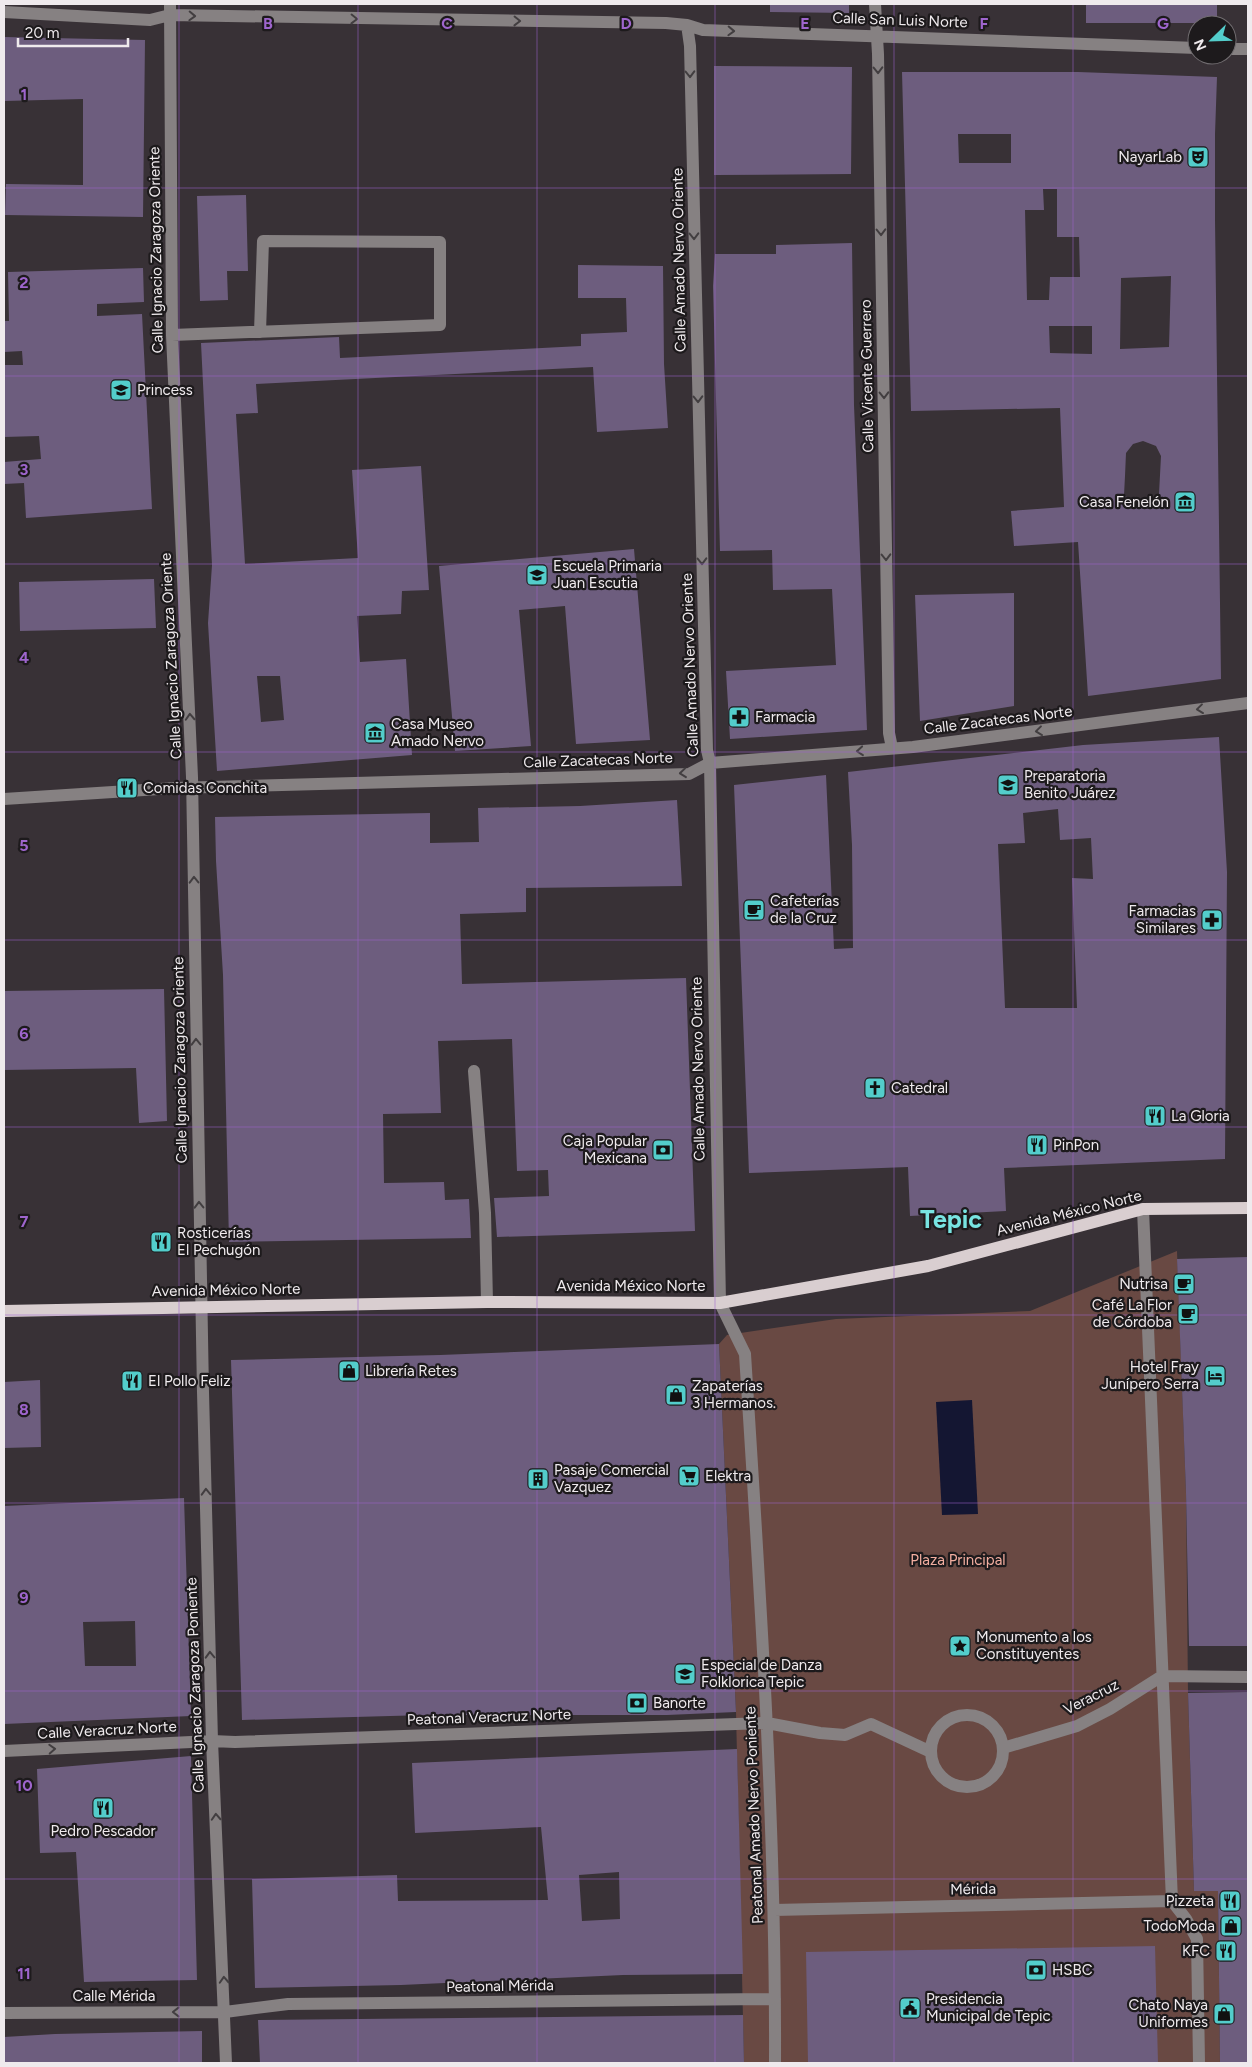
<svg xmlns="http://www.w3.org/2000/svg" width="1252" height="2067" font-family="Figtree,sans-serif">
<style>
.green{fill:#694943}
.water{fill:#141632}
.building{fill:#6d5d7e;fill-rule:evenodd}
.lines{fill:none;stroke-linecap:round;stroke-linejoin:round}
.minor{stroke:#868182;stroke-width:12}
.major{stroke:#d9ced0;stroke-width:12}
.oneway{stroke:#423e40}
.grid{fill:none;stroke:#9e65cd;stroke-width:1;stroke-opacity:0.55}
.labels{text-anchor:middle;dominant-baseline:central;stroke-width:4.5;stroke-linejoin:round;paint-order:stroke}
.street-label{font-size:15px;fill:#efeaed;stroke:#1d1a1c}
.poi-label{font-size:15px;fill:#efeaed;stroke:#1d1a1c;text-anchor:start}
.park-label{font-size:15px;fill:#f3aea0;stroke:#1d1a1c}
.town-label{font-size:25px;font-weight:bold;fill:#78e4e2;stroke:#1d1a1c}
.grid-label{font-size:16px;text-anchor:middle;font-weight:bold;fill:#9e65cd;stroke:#1d1a1c;stroke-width:4.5;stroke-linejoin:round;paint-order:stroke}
</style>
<rect width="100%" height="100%" fill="#383136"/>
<path class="green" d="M1177,1251L1186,1493L1188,1693L1194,1891H1218L1220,2063H744L736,1712L719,1344L727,1335L836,1319L1030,1311Z"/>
<path class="water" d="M972,1400L978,1514L942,1515L936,1402Z"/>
<path class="building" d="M770,4H849V13L770,12Z
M1086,4H1217V23H1086Z
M4,37L145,40L143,217L5,215L6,184L83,185V99L4,101Z
M714,66L852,67L851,174L714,175Z
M902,72H1078L1217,77L1215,134V220L1221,679L1088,696L1078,542L1014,546L1011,511L1064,507L1060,408L911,411ZM958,134H1011V163H959ZM1043,189H1057V237H1079L1080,277H1050L1049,300H1027L1025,210H1044ZM1171,276L1169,347L1120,349L1121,278ZM1049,326H1092V354L1050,353ZM1143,441L1156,446L1161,456L1159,494L1152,501L1141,503L1132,501L1124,495L1125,476L1126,453L1133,444Z
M246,195L248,271H227L228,300L200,301L197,196Z
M852,243L854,405L867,730L730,739L726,671L836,665L832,589L773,590L772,550L720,551L713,286L715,254H776V245Z
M578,265L663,266L664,364L668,428L597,432L593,367L256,384L258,413L236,414L245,564L358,558L352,470L421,466L429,590L402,591L401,614L357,616L360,662L406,659L412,755L217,771L208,623L212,565L201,343L339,337L340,358L581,346V334L627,332L626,298H578ZM257,676H280L284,720L261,722Z
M143,268L144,302L97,304V316L142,314L152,509L26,518L24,483L4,484V462L41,459L39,436L4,437V365H23L22,351L4,352V321H9L8,272Z
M634,549L650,740L576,744L565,606L519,610L531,746L455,751L439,566Z
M154,579L156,628L20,631L19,582Z
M1014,593V706L920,721L915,595Z
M1219,737L1227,872L1225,1159L1004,1168L1006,1211L910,1216L908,1167L749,1173L734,785L826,775L834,949L853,948L852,845L848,772L1083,745ZM1058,809L1060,840L1091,838L1093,879L1072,878L1077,1008H1005L998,844L1025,843L1023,813Z
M677,800L682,886L526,888V912L460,914L462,984L686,978L695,1231L497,1237L494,1198L549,1196L548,1170L517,1171L512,1039L438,1041L441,1113L383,1114L384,1183L444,1182L445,1200L469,1199L471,1238L229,1242L223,975L216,861L215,817L430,813V843L479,842L478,808L580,806Z
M164,989L167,1121L139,1123L136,1068L4,1070V991Z
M1248,1257V1646H1189L1186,1493L1177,1259Z
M719,1344L736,1712L667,1715H427L242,1720L231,1360L440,1355Z
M40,1380L41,1447L4,1448V1382Z
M184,1498L191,1716L4,1724V1506ZM135,1621L136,1666H85L83,1622Z
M1248,1692V2063H1220L1218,1891H1194L1188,1693Z
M737,1749L743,1974L623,1975L401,1985L255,1988L252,1879L397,1875L398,1901L548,1900L541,1827L415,1833L412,1763ZM619,1872L620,1919L582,1921L579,1875Z
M191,1756L197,1980L84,1982L76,1852L40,1853L37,1769Z
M1155,1946L1158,2063H808L806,1952Z
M743,2015L744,2063H260L258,2020Z
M202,2031V2063H4V2037L55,2034Z"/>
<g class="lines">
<path class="minor" d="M170,4L172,335L192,777L203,1392L212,1741L226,2063
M875,4L878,54L889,733L892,748
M4,12L150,20L170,15L666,23L687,25L703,30L1197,48
M687,25L690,46L707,750L710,763L720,1303L745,1354C760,1591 776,1827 775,2063
M1227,49H1248
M172,335L440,325V242L263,241L260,332
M4,799L175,788L689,774L710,763L913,747L1248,703
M474,1071L485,1213L487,1302
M1143,1209L1172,1901L1186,1919L1197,1939L1199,2063
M931 1751a36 36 0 1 1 72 0a36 36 0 1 1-72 0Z
M1003,1748L1077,1726L1110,1709L1162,1676L1248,1677
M4,1751L212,1741L235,1742L767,1723L820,1733L845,1735L871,1724L931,1752
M774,1910L1172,1901
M4,2013L225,2012L288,2004L775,1999"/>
<path class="major" d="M4,1311L487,1302L720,1303L928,1266L1143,1209L1248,1208"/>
</g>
<defs><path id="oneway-chevron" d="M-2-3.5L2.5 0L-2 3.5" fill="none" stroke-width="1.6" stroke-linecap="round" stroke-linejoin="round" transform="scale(1.25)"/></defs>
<g class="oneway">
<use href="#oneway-chevron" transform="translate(192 16) rotate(2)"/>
<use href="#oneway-chevron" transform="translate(354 19) rotate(1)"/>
<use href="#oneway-chevron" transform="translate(517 21) rotate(1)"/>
<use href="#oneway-chevron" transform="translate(731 31) rotate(2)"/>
<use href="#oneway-chevron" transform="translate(878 70) rotate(89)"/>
<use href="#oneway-chevron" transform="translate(690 74) rotate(89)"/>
<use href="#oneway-chevron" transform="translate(881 232) rotate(89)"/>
<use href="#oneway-chevron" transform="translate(694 236) rotate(89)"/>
<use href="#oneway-chevron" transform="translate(884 395) rotate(89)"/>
<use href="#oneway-chevron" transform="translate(698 399) rotate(89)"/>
<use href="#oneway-chevron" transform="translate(886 557) rotate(89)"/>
<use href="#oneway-chevron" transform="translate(702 561) rotate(89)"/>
<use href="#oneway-chevron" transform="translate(1200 709) rotate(173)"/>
<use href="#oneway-chevron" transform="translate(190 717) rotate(-93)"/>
<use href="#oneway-chevron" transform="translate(1039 731) rotate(173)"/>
<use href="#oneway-chevron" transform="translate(860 751) rotate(175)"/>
<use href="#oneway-chevron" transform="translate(683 773) rotate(174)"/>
<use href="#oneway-chevron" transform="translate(194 880) rotate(-91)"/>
<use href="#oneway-chevron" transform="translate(196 1042) rotate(-91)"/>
<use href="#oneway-chevron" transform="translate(199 1205) rotate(-91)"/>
<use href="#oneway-chevron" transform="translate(206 1492) rotate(-92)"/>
<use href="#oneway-chevron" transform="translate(210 1655) rotate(-92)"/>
<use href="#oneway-chevron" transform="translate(52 1749) rotate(-3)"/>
<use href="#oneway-chevron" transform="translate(216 1817) rotate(-93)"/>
<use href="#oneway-chevron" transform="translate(224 1980) rotate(-93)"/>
<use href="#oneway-chevron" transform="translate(176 2012) rotate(180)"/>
</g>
<path class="grid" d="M179,4V2063M358,4V2063M537,4V2063M715,4V2063M894,4V2063M1073,4V2063M4,188H1248M4,376H1248M4,564H1248M4,752H1248M4,940H1248M4,1127H1248M4,1315H1248M4,1503H1248M4,1691H1248M4,1879H1248"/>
<defs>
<g id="theatre-square" transform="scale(1.125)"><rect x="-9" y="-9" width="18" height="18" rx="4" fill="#53cdcb" stroke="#1d1a1c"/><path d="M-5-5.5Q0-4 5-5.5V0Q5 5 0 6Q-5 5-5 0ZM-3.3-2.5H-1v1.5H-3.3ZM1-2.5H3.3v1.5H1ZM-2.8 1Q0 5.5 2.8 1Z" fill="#111"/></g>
<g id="school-square" transform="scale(1.125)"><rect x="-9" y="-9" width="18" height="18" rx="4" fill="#53cdcb" stroke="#1d1a1c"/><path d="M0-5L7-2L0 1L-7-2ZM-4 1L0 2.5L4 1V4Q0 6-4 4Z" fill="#111"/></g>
<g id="museum-square" transform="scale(1.125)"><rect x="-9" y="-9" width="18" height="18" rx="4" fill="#53cdcb" stroke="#1d1a1c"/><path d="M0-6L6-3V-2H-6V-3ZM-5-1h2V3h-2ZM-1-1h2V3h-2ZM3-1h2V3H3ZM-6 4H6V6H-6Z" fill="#111"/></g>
<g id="pharmacy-square" transform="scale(1.125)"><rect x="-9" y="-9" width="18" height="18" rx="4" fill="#53cdcb" stroke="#1d1a1c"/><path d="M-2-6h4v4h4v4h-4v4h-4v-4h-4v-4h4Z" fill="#111"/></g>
<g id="university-square" transform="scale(1.125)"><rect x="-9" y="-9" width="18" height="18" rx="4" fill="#53cdcb" stroke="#1d1a1c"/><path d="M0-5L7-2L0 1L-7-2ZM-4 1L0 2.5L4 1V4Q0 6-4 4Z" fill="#111"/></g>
<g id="restaurant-square" transform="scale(1.125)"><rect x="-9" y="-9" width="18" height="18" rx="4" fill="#53cdcb" stroke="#1d1a1c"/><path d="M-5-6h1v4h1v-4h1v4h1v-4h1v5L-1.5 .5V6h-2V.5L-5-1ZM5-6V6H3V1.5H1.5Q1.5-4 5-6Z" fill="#111"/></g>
<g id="cafe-square" transform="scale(1.125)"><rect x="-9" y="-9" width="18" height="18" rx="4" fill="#53cdcb" stroke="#1d1a1c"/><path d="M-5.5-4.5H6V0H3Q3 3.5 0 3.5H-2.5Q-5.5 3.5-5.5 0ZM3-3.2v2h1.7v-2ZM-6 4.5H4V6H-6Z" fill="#111"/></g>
<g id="church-square" transform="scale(1.125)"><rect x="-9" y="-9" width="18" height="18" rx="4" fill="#53cdcb" stroke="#1d1a1c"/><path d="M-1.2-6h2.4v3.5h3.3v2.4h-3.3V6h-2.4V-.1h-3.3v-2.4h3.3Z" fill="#111"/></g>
<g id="bank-square" transform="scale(1.125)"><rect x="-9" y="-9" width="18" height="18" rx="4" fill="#53cdcb" stroke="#1d1a1c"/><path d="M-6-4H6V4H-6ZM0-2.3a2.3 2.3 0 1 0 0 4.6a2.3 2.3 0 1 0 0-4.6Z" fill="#111"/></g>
<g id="shop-square" transform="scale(1.125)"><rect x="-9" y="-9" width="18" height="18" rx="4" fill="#53cdcb" stroke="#1d1a1c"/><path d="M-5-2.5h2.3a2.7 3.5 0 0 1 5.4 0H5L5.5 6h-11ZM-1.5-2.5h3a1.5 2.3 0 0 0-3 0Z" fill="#111"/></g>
<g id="hotel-square" transform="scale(1.125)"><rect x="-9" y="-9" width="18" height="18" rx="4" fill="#53cdcb" stroke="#1d1a1c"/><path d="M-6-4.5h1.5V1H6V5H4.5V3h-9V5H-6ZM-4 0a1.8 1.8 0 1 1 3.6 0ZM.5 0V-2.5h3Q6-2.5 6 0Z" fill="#111"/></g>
<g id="supermarket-square" transform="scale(1.125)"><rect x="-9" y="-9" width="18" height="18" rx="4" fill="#53cdcb" stroke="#1d1a1c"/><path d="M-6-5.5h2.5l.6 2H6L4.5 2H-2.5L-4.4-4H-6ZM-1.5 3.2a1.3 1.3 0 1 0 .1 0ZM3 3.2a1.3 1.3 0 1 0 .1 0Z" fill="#111"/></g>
<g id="building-square" transform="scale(1.125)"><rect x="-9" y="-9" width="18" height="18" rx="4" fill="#53cdcb" stroke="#1d1a1c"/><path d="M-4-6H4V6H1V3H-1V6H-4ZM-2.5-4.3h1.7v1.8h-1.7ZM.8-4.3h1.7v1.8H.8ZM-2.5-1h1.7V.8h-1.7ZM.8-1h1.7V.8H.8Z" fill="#111"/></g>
<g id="sight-square" transform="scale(1.125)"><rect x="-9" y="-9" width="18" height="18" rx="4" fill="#53cdcb" stroke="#1d1a1c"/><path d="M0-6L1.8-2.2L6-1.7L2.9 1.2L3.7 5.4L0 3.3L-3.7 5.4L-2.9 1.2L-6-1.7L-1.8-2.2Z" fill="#111"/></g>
<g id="civic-square" transform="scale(1.125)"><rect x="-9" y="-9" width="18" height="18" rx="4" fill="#53cdcb" stroke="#1d1a1c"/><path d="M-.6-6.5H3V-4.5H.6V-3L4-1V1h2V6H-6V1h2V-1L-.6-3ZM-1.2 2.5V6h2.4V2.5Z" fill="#111"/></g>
</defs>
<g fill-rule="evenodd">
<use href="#theatre-square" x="1198" y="157"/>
<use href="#school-square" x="121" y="390"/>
<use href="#museum-square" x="1185" y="502"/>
<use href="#school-square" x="537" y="575"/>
<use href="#pharmacy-square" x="739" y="717"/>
<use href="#museum-square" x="375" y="733"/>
<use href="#university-square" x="1008" y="785"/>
<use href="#restaurant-square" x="127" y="788"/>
<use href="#cafe-square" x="754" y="910"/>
<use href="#pharmacy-square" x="1212" y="920"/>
<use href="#church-square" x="875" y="1088"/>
<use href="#restaurant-square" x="1155" y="1116"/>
<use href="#restaurant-square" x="1037" y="1145"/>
<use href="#bank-square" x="663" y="1150"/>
<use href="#restaurant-square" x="161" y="1242"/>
<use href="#cafe-square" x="1184" y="1284"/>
<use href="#cafe-square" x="1188" y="1314"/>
<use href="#shop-square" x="349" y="1371"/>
<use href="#hotel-square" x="1215" y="1376"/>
<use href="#restaurant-square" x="132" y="1381"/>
<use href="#shop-square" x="676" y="1395"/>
<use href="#supermarket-square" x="689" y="1476"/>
<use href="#building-square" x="538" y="1479"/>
<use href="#sight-square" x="960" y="1646"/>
<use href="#university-square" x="685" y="1674"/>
<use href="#bank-square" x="637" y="1703"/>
<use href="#restaurant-square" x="103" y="1808"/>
<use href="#restaurant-square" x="1230" y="1901"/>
<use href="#shop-square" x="1231" y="1926"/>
<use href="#restaurant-square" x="1226" y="1951"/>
<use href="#bank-square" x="1036" y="1970"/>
<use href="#civic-square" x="910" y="2008"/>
<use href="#shop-square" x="1224" y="2014"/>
</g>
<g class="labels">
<g class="street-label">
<text transform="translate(900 20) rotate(2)">Calle San Luis Norte</text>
<text transform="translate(156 250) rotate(-91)">Calle Ignacio Zaragoza Oriente</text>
<text transform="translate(679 260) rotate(-91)">Calle Amado Nervo Oriente</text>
<text transform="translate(867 376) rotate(-91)">Calle Vicente Guerrero</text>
<text transform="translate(171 656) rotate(-93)">Calle Ignacio Zaragoza Oriente</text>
<text transform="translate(690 665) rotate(-92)">Calle Amado Nervo Oriente</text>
<text transform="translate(998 720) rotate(-7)">Calle Zacatecas Norte</text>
<text transform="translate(598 760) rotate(-2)">Calle Zacatecas Norte</text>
<text transform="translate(180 1060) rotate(-91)">Calle Ignacio Zaragoza Oriente</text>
<text transform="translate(698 1069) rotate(-91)">Calle Amado Nervo Oriente</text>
<text transform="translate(1069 1213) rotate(-14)">Avenida México Norte</text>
<text x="631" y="1286">Avenida México Norte</text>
<text transform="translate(226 1290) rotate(-1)">Avenida México Norte</text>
<text transform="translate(195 1685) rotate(-92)">Calle Ignacio Zaragoza Poniente</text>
<text transform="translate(1091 1697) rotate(-27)">Veracruz</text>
<text transform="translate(489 1717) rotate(-2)">Peatonal Veracruz Norte</text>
<text transform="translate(107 1730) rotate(-3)">Calle Veracruz Norte</text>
<text transform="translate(754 1815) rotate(-92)">Peatonal Amado Nervo Poniente</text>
<text transform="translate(973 1889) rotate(-1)">Mérida</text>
<text transform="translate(500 1986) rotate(-1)">Peatonal Mérida</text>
<text x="114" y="1996">Calle Mérida</text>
</g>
<g class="poi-label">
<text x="1182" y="157" text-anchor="end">NayarLab</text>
<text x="137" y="390">Princess</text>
<text x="1169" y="502" text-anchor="end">Casa Fenelón</text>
<text x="553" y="566">Escuela Primaria<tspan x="553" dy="17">Juan Escutia</tspan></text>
<text x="755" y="717">Farmacia</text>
<text x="391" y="724">Casa Museo<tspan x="391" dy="17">Amado Nervo</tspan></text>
<text x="1024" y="776">Preparatoria<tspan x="1024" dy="17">Benito Juárez</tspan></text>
<text x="143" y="788">Comidas Conchita</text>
<text x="770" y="901">Cafeterías<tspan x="770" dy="17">de la Cruz</tspan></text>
<text x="1196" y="911" text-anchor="end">Farmacias<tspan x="1196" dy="17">Similares</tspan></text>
<text x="891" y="1088">Catedral</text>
<text x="1171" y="1116">La Gloria</text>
<text x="647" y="1141" text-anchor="end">Caja Popular<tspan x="647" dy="17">Mexicana</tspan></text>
<text x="1053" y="1145">PinPon</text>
<text x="177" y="1233">Rosticerías<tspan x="177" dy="17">El Pechugón</tspan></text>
<text x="1168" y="1284" text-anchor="end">Nutrisa</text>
<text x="1172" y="1305" text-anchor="end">Café La Flor<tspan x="1172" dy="17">de Córdoba</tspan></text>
<text x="1199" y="1367" text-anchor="end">Hotel Fray<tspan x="1199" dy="17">Junípero Serra</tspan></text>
<text x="365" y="1371">Librería Retes</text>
<text x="148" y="1381">El Pollo Feliz</text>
<text x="692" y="1386">Zapaterías<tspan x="692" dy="17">3 Hermanos.</tspan></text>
<text x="554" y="1470">Pasaje Comercial<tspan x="554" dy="17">Vazquez</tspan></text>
<text x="705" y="1476">Elektra</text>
<text x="976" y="1637">Monumento a los<tspan x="976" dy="17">Constituyentes</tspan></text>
<text x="701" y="1665">Especial de Danza<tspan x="701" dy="17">Folklorica Tepic</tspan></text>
<text x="653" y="1703">Banorte</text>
<text x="103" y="1831" text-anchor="middle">Pedro Pescador</text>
<text x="1214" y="1901" text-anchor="end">Pizzeta</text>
<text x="1215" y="1926" text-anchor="end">TodoModa</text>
<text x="1210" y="1951" text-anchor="end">KFC</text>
<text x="1052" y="1970">HSBC</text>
<text x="926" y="1999">Presidencia<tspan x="926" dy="17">Municipal de Tepic</tspan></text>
<text x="1208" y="2005" text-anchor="end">Chato Naya<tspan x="1208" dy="17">Uniformes</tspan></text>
</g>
<g class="park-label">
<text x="958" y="1560">Plaza Principal</text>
</g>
<g class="town-label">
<text x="951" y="1219">Tepic</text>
</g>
</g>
<g class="grid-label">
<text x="268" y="29">B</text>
<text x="447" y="29">C</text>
<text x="626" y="29">D</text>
<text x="805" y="29">E</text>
<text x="984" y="29">F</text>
<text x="1163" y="29">G</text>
<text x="24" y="100">1</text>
<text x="24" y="288">2</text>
<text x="24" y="475">3</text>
<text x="24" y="663">4</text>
<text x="24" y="851">5</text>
<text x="24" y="1039">6</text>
<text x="24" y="1227">7</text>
<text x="24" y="1415">8</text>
<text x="24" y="1603">9</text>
<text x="24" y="1791">10</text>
<text x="24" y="1979">11</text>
</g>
<rect width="1252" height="2067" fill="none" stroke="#efeaed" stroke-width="10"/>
<g transform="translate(1212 40) rotate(247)"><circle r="24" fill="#1d1a1c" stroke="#716d70"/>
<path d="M0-4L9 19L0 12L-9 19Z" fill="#53cdcb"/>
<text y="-8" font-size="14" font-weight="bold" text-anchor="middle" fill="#efeaed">N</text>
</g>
<path d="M18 38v8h110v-8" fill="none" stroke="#efeaed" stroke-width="2.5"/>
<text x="25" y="38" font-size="15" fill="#efeaed" stroke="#1d1a1c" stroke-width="4" paint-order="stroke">20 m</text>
</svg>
